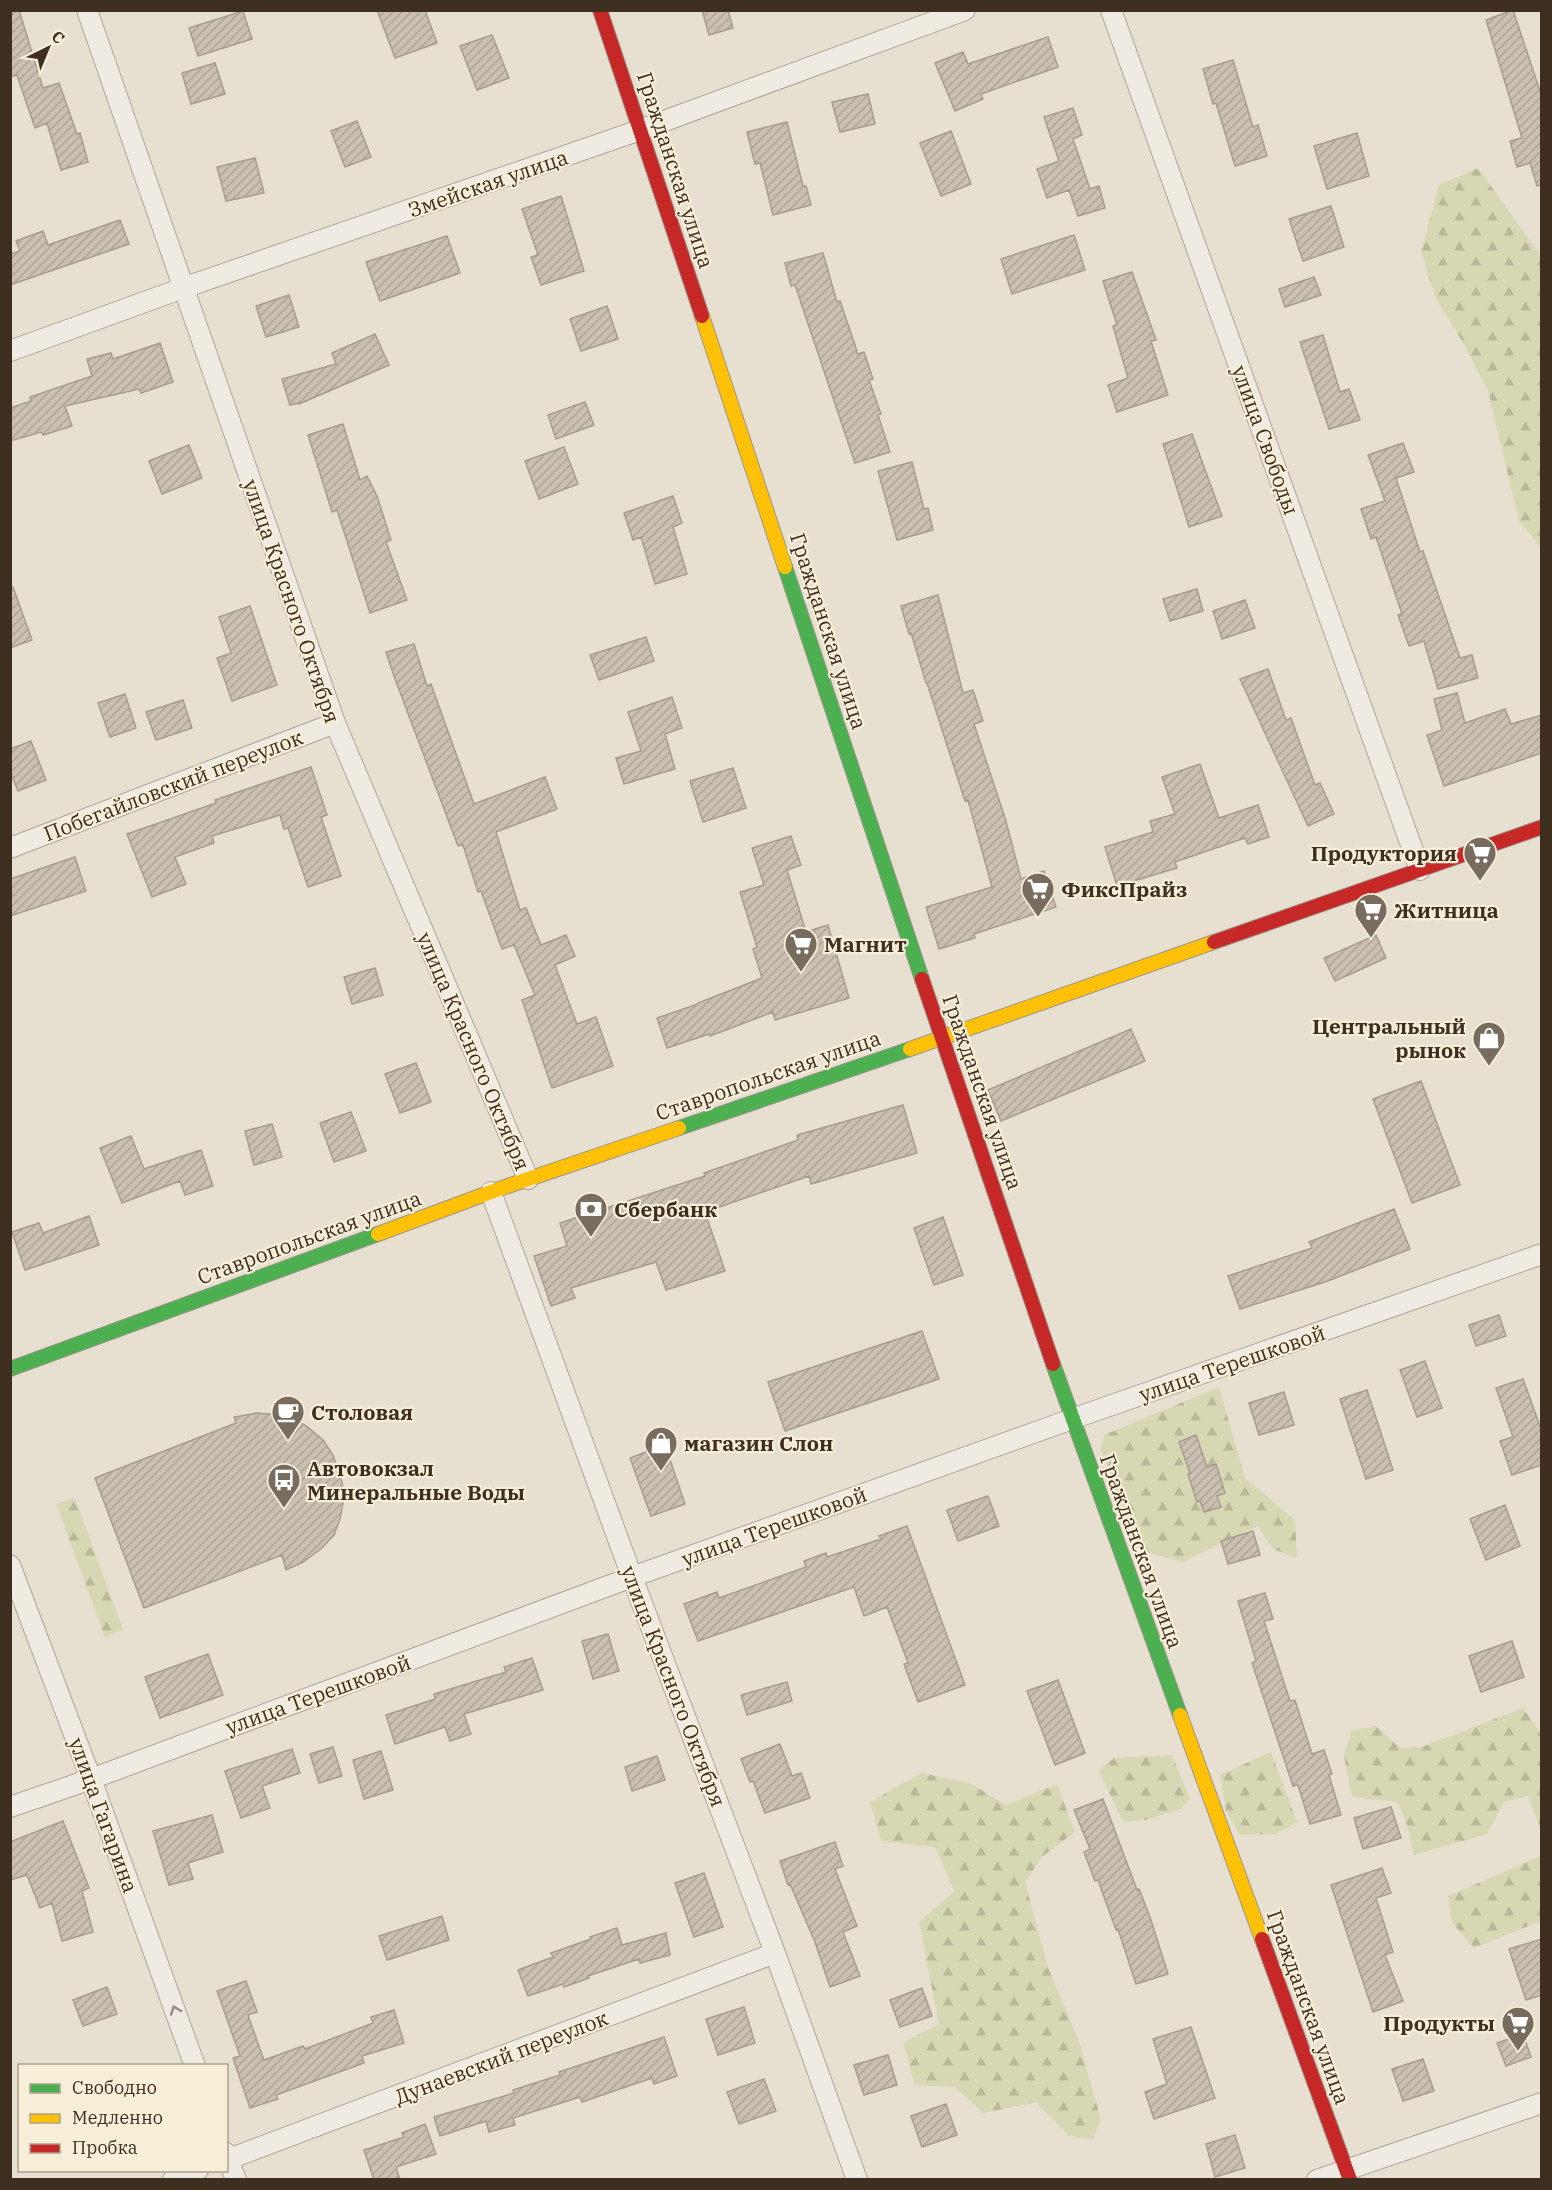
<svg xmlns="http://www.w3.org/2000/svg" width="1552" height="2190" font-family="'IBM Plex Serif',serif">
<style>
.forest{fill:url(#forest-firs)}
.building{fill:url(#building-hatch);stroke:#a89c90;stroke-width:1.5}
.lines{fill:none;stroke-linecap:round;stroke-linejoin:round}
.street-casing{stroke:#ada599;stroke-width:22}
.fast-casing{stroke:#9c958a;stroke-width:16}
.slow-casing{stroke:#9c958a;stroke-width:16}
.jam-casing{stroke:#9c958a;stroke-width:16}
.street{stroke:#efebe3;stroke-width:20}
.fast{stroke:#4caf50;stroke-width:14}
.slow{stroke:#ffc107;stroke-width:14}
.jam{stroke:#c62828;stroke-width:14}
.oneway{stroke:#968c82}
.labels{text-anchor:middle;dominant-baseline:central;stroke-width:4.5;stroke-linejoin:round;paint-order:stroke}
.street-label{font-size:21px;fill:#3d2e20;stroke:#f7eed8}
.poi-label{font-size:21px;font-weight:bold;fill:#3d2e20;stroke:#f7eed8;text-anchor:start}
</style>
<defs>
<pattern id="forest-firs" width="22" height="20" patternUnits="userSpaceOnUse" patternTransform="scale(1.5)"><rect width="22" height="20" fill="#d6d7b3"/><path d="M5 1l3.5 6h-7zM16 11l3.5 6h-7z" fill="#b9b99a"/></pattern>
<pattern id="building-hatch" width="6" height="6" patternUnits="userSpaceOnUse" patternTransform="scale(1.5)"><rect width="6" height="6" fill="#cbbfb2"/><path d="M-1 1l2-2M0 6l6-6M5 7l2-2" fill="none" stroke="#afa499"/></pattern>
</defs>
<rect width="100%" height="100%" fill="#e7e0d1"/>
<path class="forest" d="M1478,168L1541,256V547L1519,521L1488,391L1464,344L1436,299L1421,252L1439,185Z
M1219,1387L1245,1478L1295,1520L1297,1558L1273,1549L1258,1526L1182,1562L1140,1550L1101,1451L1104,1435Z
M75,1498L123,1630L105,1637L56,1504Z
M1523,1708L1541,1734V1830L1528,1796L1504,1802L1487,1834L1414,1855L1409,1831L1398,1802L1352,1797L1344,1756L1351,1731L1376,1726L1401,1748L1422,1747Z
M1271,1752L1297,1822L1275,1834L1240,1835L1226,1811L1220,1775Z
M1172,1755L1190,1799L1181,1809L1146,1820L1123,1822L1099,1771L1114,1758Z
M922,1773L970,1783L1006,1805L1057,1784L1075,1832L1042,1857L1025,1882L1048,1967L1080,2045L1101,2120L1093,2139L1069,2136L1036,2102L983,2113L955,2087L915,2085L903,2043L939,2024L919,1922L955,1891L935,1847L881,1841L870,1802Z
M1541,1856V1921L1474,1948L1452,1923L1448,1896Z"/>
<path class="building" d="M10,10H19L43,88L59,83L77,134L80,133L88,162L61,170L47,123L35,128L17,75L10,77Z
M377,10H425L437,43L395,58Z
M702,10H728L733,28L709,35Z
M1513,10L1542,97V185L1537,186L1530,163L1517,167L1510,141L1522,138L1486,20Z
M243,11L252,39L198,56L189,28Z
M492,35L509,78L477,90L460,46Z
M1048,37L1058,67L981,94L983,99L955,111L935,63L963,52L968,64Z
M1233,60L1253,127L1258,125L1267,156L1235,166L1216,103L1213,104L1203,69Z
M215,63L225,94L191,104L182,73Z
M868,94L875,124L840,132L832,102Z
M1073,108L1082,135L1073,139L1090,189L1099,186L1105,208L1078,216L1069,190L1047,198L1037,169L1059,161L1044,117Z
M357,121L371,157L345,167L331,131Z
M787,122L803,186H806L811,205L773,215L760,163L755,164L747,132Z
M951,131L971,184L941,196L920,143Z
M1357,133L1369,176L1327,189L1314,146Z
M255,158L264,193L226,201L217,167Z
M561,196L584,271L541,285L531,257L538,255L522,209Z
M1331,206L1344,247L1303,261L1289,219Z
M120,220L129,244L10,285V254L20,251L16,241L43,231L48,245Z
M1074,235L1085,270L1012,294L1001,259Z
M447,236L460,273L380,301L366,262Z
M823,253L837,302L840,301L858,354L864,352L873,379L869,380L881,414L878,415L890,452L855,463L795,285L791,286L785,263Z
M1132,272L1156,340L1151,341L1168,395L1117,412L1108,385L1128,378L1113,326L1117,325L1103,281Z
M1314,277L1321,295L1285,307L1279,289Z
M289,295L299,327L266,337L256,306Z
M607,306L618,339L581,351L570,319Z
M375,334L389,365L299,404V403L290,405L282,379L336,364L332,353Z
M1323,335L1340,392L1349,389L1360,420L1329,429L1300,342Z
M160,343L173,382L141,393L139,389L65,406L72,426L43,435L41,432L10,441V408L31,401L30,397L92,376L87,359L111,353L113,359Z
M585,402L594,425L556,439L548,415Z
M343,424L360,480L367,476L377,496L391,540L386,542L407,600L370,613L337,510L332,512L308,435Z
M1192,434L1222,516L1189,527L1163,444Z
M1403,443L1414,472L1396,478L1420,552L1423,551L1460,658L1472,655L1478,678L1438,689L1424,641L1409,646L1398,615L1402,614L1376,537L1371,539L1361,509L1385,501L1368,455Z
M189,445L202,478L162,494L149,461Z
M564,447L578,484L539,499L525,461Z
M912,462L924,509L928,508L933,530L897,540L878,471Z
M673,496L682,523L673,527L687,574L655,584L641,537L633,540L624,513Z
M10,587H13L32,640L10,648Z
M1197,589L1203,611L1170,621L1163,599Z
M938,595L963,693L973,690L983,721L974,724L1006,821L1021,879L1044,871L1056,907L974,934L975,938L939,949L926,907L992,887L968,800L965,801L927,683H926L911,633L909,634L901,606Z
M1245,600L1255,628L1222,639L1213,611Z
M250,606L277,685L232,701L217,658L231,653L219,617Z
M646,637L654,661L599,680L590,655Z
M414,644L427,686L431,684L474,804L545,777L557,809L496,832L520,910L526,908L541,945L566,935L575,956L555,965L577,1024L596,1017L613,1066L552,1088L522,1000L535,995L514,945L502,949L481,891L478,892L463,845L458,846L395,679L386,652Z
M1268,669L1286,720L1291,718L1315,785L1320,783L1334,814L1308,826L1240,679Z
M1457,693L1465,723L1505,709L1511,724L1542,715V753L1444,786L1427,735L1442,730L1434,699Z
M125,694L136,728L110,737L98,703Z
M672,697L682,728L665,734L675,769L624,784L616,758L641,751L628,712Z
M183,700L192,728L156,740L146,712Z
M31,741L46,780L18,791L10,771V749Z
M1200,764L1219,818L1258,805L1269,837L1248,844L1245,838L1175,862L1177,868L1117,886L1105,847L1153,832L1150,821L1175,814L1162,777Z
M311,767L327,815L321,817L341,876L308,887L288,828L284,829L280,815L212,836L214,843L175,857L186,884L152,897L127,834L216,803L215,800Z
M733,768L746,808L703,822L690,781Z
M791,836L801,865L787,870L806,932L828,925L849,998L775,1020L773,1012L710,1036L709,1034L667,1048L657,1018L698,1004V1003L762,978L753,949L757,947L740,892L764,885L752,848Z
M75,857L86,891L10,916V879Z
M1376,935L1386,958L1335,981L1324,958Z
M375,968L383,995L352,1004L344,977Z
M1131,1029L1145,1061L1001,1121L988,1090Z
M416,1063L431,1102L400,1113L385,1074Z
M1421,1081L1460,1185L1412,1203L1373,1099Z
M903,1105L917,1153L811,1184L809,1176L705,1212L725,1271L666,1290L656,1262L571,1288L575,1298L551,1306L534,1256L567,1246L560,1223L705,1176L704,1173L798,1140L797,1135Z
M351,1112L366,1151L334,1162L320,1123Z
M272,1124L282,1157L254,1165L245,1131Z
M131,1136L144,1169L201,1150L213,1186L185,1195L180,1181L122,1203L100,1148Z
M1394,1209L1410,1249L1325,1282L1240,1309L1228,1276L1312,1248L1309,1242Z
M89,1216L99,1245L25,1270L12,1232L39,1223L43,1233Z
M943,1217L963,1275L934,1285L914,1228Z
M1499,1315L1506,1336L1476,1346L1469,1325Z
M922,1331L939,1379L785,1431L768,1382Z
M1425,1361L1442,1408L1417,1417L1400,1370Z
M1523,1379L1542,1432V1465L1512,1475L1500,1441L1513,1437L1496,1388Z
M1367,1390L1393,1470L1366,1479L1340,1399Z
M1284,1392L1294,1425L1259,1435L1249,1403Z
M257,1413L280,1415L305,1425L323,1440L333,1455L342,1482L344,1498L340,1519L334,1535L321,1549L303,1562L286,1570L282,1555L144,1608L95,1478L236,1423L234,1417Z
M1196,1435L1207,1467L1216,1464L1225,1493L1217,1496L1221,1507L1204,1512L1200,1501L1197,1502L1188,1474L1190,1473L1179,1442Z
M665,1445L685,1504L651,1516L630,1458Z
M988,1496L999,1526L958,1541L947,1510Z
M1505,1505L1520,1546L1486,1560L1470,1519Z
M907,1526L965,1685L918,1702L904,1664L908,1663L887,1607L864,1616L854,1587L698,1641L684,1604L717,1592L719,1598L806,1567L804,1561L826,1553L827,1557L881,1539L879,1536Z
M1253,1531L1260,1555L1228,1564L1221,1541Z
M1265,1593L1273,1619L1264,1621L1290,1701L1295,1700L1312,1754L1324,1750L1332,1774L1329,1775L1341,1815L1310,1824L1298,1785L1293,1786L1252,1663L1256,1661L1238,1601Z
M608,1634L619,1671L593,1679L582,1641Z
M1512,1641L1524,1677L1481,1692L1469,1656Z
M208,1654L223,1695L160,1718L145,1677Z
M532,1658L543,1690L464,1714L471,1734L450,1741L445,1727L395,1744L386,1715L435,1699L434,1694L506,1672L504,1667Z
M1058,1680L1085,1753L1055,1765L1027,1691Z
M787,1682L792,1701L747,1715L741,1695Z
M780,1744L792,1776L801,1773L810,1798L765,1813L753,1781L750,1782L741,1759Z
M333,1747L342,1776L319,1783L310,1754Z
M292,1749L300,1773L262,1786L270,1808L241,1818L225,1771Z
M381,1751L393,1790L364,1799L353,1760Z
M657,1756L665,1780L632,1791L625,1767Z
M1103,1799L1137,1890L1139,1889L1150,1917L1168,1974L1136,1984L1118,1929L1116,1930L1098,1880L1095,1881L1084,1852L1090,1849L1074,1810Z
M1391,1807L1401,1838L1363,1849L1354,1818Z
M212,1815L223,1852L188,1863L193,1879L169,1885L153,1831Z
M63,1821L89,1888L82,1891L93,1932L62,1941L52,1903L40,1908L27,1875L10,1880V1842Z
M835,1842L843,1866L835,1869L857,1926L843,1932L860,1976L830,1987L815,1942L790,1884L788,1885L780,1861Z
M1382,1868L1391,1893L1376,1898L1393,1952L1385,1955L1403,2001L1373,2012L1331,1885Z
M704,1873L723,1927L694,1937L675,1883Z
M442,1916L449,1940L387,1960L379,1936Z
M617,1928L622,1945L666,1933L670,1955L640,1963L639,1959L588,1976L589,1978L564,1987L563,1984L528,1996L518,1970L553,1957L551,1953L591,1939L590,1937Z
M1542,1939V1995L1526,2000L1509,1949Z
M246,1981L257,2012L248,2015L264,2060L303,2046L305,2049L373,2023L371,2017L394,2010L404,2043L362,2056L364,2063L276,2095L278,2099L250,2108L233,2058L240,2056L217,1991Z
M107,1987L117,2014L83,2026L73,2000Z
M922,1988L932,2016L900,2027L890,2000Z
M744,2007L755,2043L718,2055L706,2019Z
M1191,2027L1215,2098L1154,2119L1145,2092L1167,2084L1153,2039Z
M1523,2034L1531,2057L1506,2066L1497,2043Z
M664,2037L677,2076L654,2084L652,2078L582,2102L580,2097L513,2118L515,2125L489,2132L486,2121L440,2136L434,2117L514,2093L513,2090L560,2075L559,2072Z
M888,2055L897,2085L864,2095L854,2065Z
M1423,2059L1434,2091L1403,2101L1392,2069Z
M764,2079L776,2111L739,2124L727,2092Z
M946,2104L957,2135L922,2147L911,2116Z
M425,2124L436,2154L396,2167L400,2180H374L364,2150L404,2137L402,2133Z
M1235,2135L1245,2168L1215,2177L1206,2144Z"/>
<g class="lines">
<g class="street-casing">
<path id="street" d="M87,10L335,723L528,1179
M1111,10L1420,870
M10,351L183,288L640,130L965,10
M10,848L335,723
M491,1192L632,1577L775,1953L857,2180
M10,1565L91,1779L195,2066
M10,1807L91,1779L632,1577L1072,1419L1542,1254
M226,2153L236,2180
M226,2160L775,1953
M173,2180L198,2170
M1317,2180L1542,2103"/>
</g>
<g class="fast-casing">
<path id="fast" d="M785,567L922,979
M679,1128L910,1049
M1053,1364L1180,1715
M10,1369L378,1234"/>
</g>
<g class="slow-casing">
<path id="slow" d="M702,316L785,567
M910,1049L1214,942
M378,1234L499,1189L679,1128
M1180,1715L1262,1939"/>
</g>
<g class="jam-casing">
<path id="jam" d="M600,10L702,316
M1214,942L1542,827
M922,979L1053,1364
M1262,1939L1350,2180"/>
</g>
<use href="#street" class="street"/>
<use href="#fast" class="fast"/>
<use href="#slow" class="slow"/>
<use href="#jam" class="jam"/>
</g>
<defs><path id="oneway-chevron" d="M-2-3.5L2.5 0L-2 3.5" fill="none" stroke-width="1.6" stroke-linecap="round" stroke-linejoin="round" transform="scale(1.5)"/></defs>
<use class="oneway" href="#oneway-chevron" transform="translate(175 2010) rotate(-110)"/>
<defs>
<g id="supermarket-pin" transform="scale(1.725)"><path d="M0 17L-7.5 6A9.5 9.5 0 1 1 7.5 6Z" fill="#786c5e" stroke="#f7eed8"/><path d="M-6-5.5h2.5l.6 2H6L4.5 2H-2.5L-4.4-4H-6ZM-1.5 3.2a1.3 1.3 0 1 0 .1 0ZM3 3.2a1.3 1.3 0 1 0 .1 0Z" fill="#fff"/></g>
<g id="shop-pin" transform="scale(1.725)"><path d="M0 17L-7.5 6A9.5 9.5 0 1 1 7.5 6Z" fill="#786c5e" stroke="#f7eed8"/><path d="M-5-2.5h2.3a2.7 3.5 0 0 1 5.4 0H5L5.5 6h-11ZM-1.5-2.5h3a1.5 2.3 0 0 0-3 0Z" fill="#fff"/></g>
<g id="bank-pin" transform="scale(1.725)"><path d="M0 17L-7.5 6A9.5 9.5 0 1 1 7.5 6Z" fill="#786c5e" stroke="#f7eed8"/><path d="M-6-4H6V4H-6ZM0-2.3a2.3 2.3 0 1 0 0 4.6a2.3 2.3 0 1 0 0-4.6Z" fill="#fff"/></g>
<g id="cafe-pin" transform="scale(1.725)"><path d="M0 17L-7.5 6A9.5 9.5 0 1 1 7.5 6Z" fill="#786c5e" stroke="#f7eed8"/><path d="M-5.5-4.5H6V0H3Q3 3.5 0 3.5H-2.5Q-5.5 3.5-5.5 0ZM3-3.2v2h1.7v-2ZM-6 4.5H4V6H-6Z" fill="#fff"/></g>
<g id="bus-pin" transform="scale(1.725)"><path d="M0 17L-7.5 6A9.5 9.5 0 1 1 7.5 6Z" fill="#786c5e" stroke="#f7eed8"/><path d="M-5-6H5V4H4V6H2V4H-2V6H-4V4H-5ZM-3.5-4V0h7V-4ZM-3.5 1.2v1.5H-2V1.2ZM2 1.2v1.5H3.5V1.2Z" fill="#fff"/></g>
</defs>
<g fill-rule="evenodd">
<use href="#supermarket-pin" x="1480" y="853"/>
<use href="#supermarket-pin" x="1038" y="889"/>
<use href="#supermarket-pin" x="1371" y="910"/>
<use href="#supermarket-pin" x="801" y="944"/>
<use href="#shop-pin" x="1489" y="1038"/>
<use href="#bank-pin" x="591" y="1209"/>
<use href="#cafe-pin" x="288" y="1412"/>
<use href="#shop-pin" x="661" y="1443"/>
<use href="#bus-pin" x="284" y="1480"/>
<use href="#supermarket-pin" x="1518" y="2023"/>
</g>
<g class="labels">
<g class="street-label">
<text transform="translate(676 170) rotate(72)">Гражданская улица</text>
<text transform="translate(488 183) rotate(-19)">Змейская улица</text>
<text transform="translate(1266 440) rotate(70)">улица Свободы</text>
<text transform="translate(292 601) rotate(71)">улица Красного Октября</text>
<text transform="translate(829 631) rotate(72)">Гражданская улица</text>
<text transform="translate(173 785) rotate(-21)">Побегайловский переулок</text>
<text transform="translate(474 1051) rotate(67)">улица Красного Октября</text>
<text transform="translate(768 1075) rotate(-19)">Ставропольская улица</text>
<text transform="translate(983 1092) rotate(71)">Гражданская улица</text>
<text transform="translate(309 1237) rotate(-20)">Ставропольская улица</text>
<text transform="translate(1232 1363) rotate(-19)">улица Терешковой</text>
<text transform="translate(774 1526) rotate(-20)">улица Терешковой</text>
<text transform="translate(1142 1551) rotate(70)">Гражданская улица</text>
<text transform="translate(674 1686) rotate(69)">улица Красного Октября</text>
<text transform="translate(318 1694) rotate(-20)">улица Терешковой</text>
<text transform="translate(104 1815) rotate(70)">улица Гагарина</text>
<text transform="translate(1309 2007) rotate(70)">Гражданская улица</text>
<text transform="translate(501 2057) rotate(-21)">Дунаевский переулок</text>
</g>
<g class="poi-label">
<text x="1457" y="853" text-anchor="end">Продуктория</text>
<text x="1061" y="889">ФиксПрайз</text>
<text x="1394" y="910">Житница</text>
<text x="824" y="944">Магнит</text>
<text x="1466" y="1026" text-anchor="end">Центральный<tspan x="1466" dy="24">рынок</tspan></text>
<text x="614" y="1209">Сбербанк</text>
<text x="311" y="1412">Столовая</text>
<text x="684" y="1443">магазин Слон</text>
<text x="307" y="1468">Автовокзал<tspan x="307" dy="24">Минеральные Воды</tspan></text>
<text x="1495" y="2023" text-anchor="end">Продукты</text>
</g>
</g>
<rect width="1552" height="2190" fill="none" stroke="#3d2e20" stroke-width="24"/>
<rect x="18" y="2064" width="210" height="108" fill="#f7eed8" stroke="#ada18e" stroke-width="1.5"/>
<rect x="30" y="2084" width="30" height="9" fill="#4caf50" stroke="#ada18e" stroke-width="1.5"/>
<text x="72" y="2094" font-size="18" fill="#3d2e20">Свободно</text>
<rect x="30" y="2114" width="30" height="9" fill="#ffc107" stroke="#ada18e" stroke-width="1.5"/>
<text x="72" y="2124" font-size="18" fill="#3d2e20">Медленно</text>
<rect x="30" y="2144" width="30" height="9" fill="#c62828" stroke="#ada18e" stroke-width="1.5"/>
<text x="72" y="2154" font-size="18" fill="#3d2e20">Пробка</text>
<g transform="translate(48 48) rotate(43)" stroke="#f7eed8" stroke-width="4.5" paint-order="stroke">
<path d="M0-4.5L10 22L0 15L-10 22Z" fill="#3d2e20"/>
<text y="-9" font-size="16" font-weight="bold" text-anchor="middle" fill="#3d2e20">С</text>
</g>
</svg>
